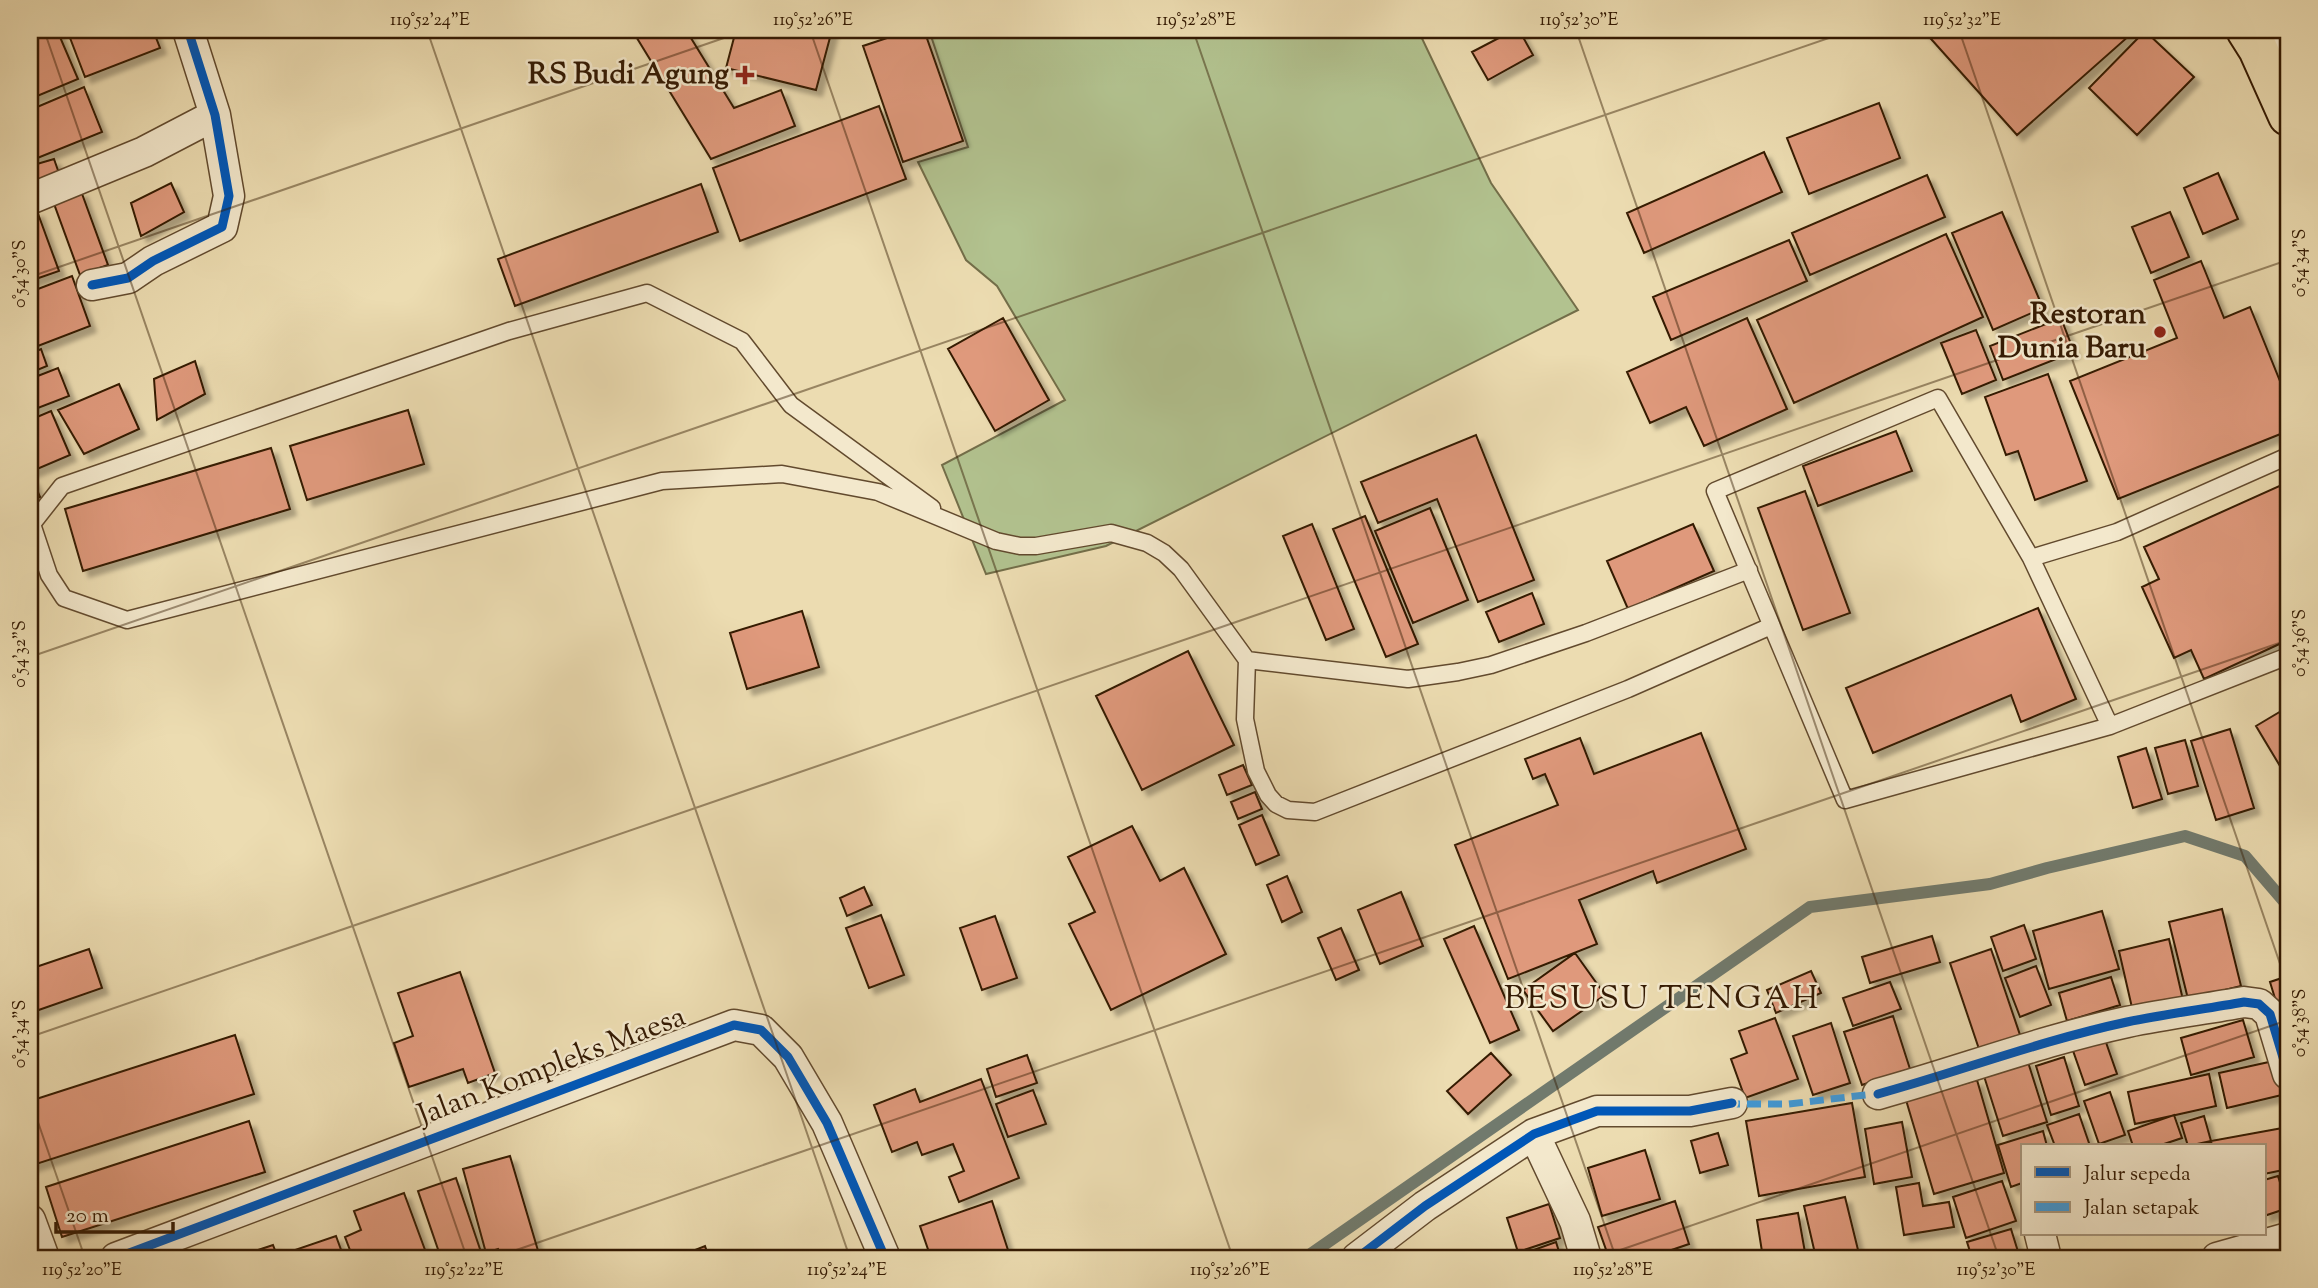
<svg xmlns="http://www.w3.org/2000/svg" width="2318" height="1288" font-family="'Sorts Mill Goudy',serif">
<style>
.green{fill:#b2c28f;stroke:#736e49;stroke-width:2}
.lines{fill:none;stroke-linecap:round;stroke-linejoin:round}
.stream{stroke:#717a6d;stroke-width:12}
.building{fill:#df997b;stroke:#341a03;stroke-width:2;filter:url(#shadow)}
.service-casing{stroke:#624a2e;stroke-width:19}
.minor-casing{stroke:#624a2e;stroke-width:33}
.trunk-casing{stroke:#341a03;stroke-width:42}
.service{stroke:#f3e8cc;stroke-width:16}
.minor{stroke:#f3e8cc;stroke-width:30}
.trunk{stroke:#ecdcb1;stroke-width:38}
.quiet{stroke:#3e9bdd;stroke-width:7;stroke-dasharray:14 7;stroke-linecap:butt}
.cycleway-casing{stroke:#f3e8cc;stroke-width:13}
.cycleway{stroke:#0057b8;stroke-width:9}
.ticks{fill:none;stroke:#341a03;stroke-width:2;stroke-opacity:0.45}
.poi-dot{fill:#8f2418;stroke:#f3e8cc;stroke-width:2.5}
.labels{text-anchor:middle;dominant-baseline:central;stroke-width:5;stroke-linejoin:round;paint-order:stroke}
.poi-label{font-size:30px;font-weight:bold;fill:#341a03;stroke:#f3e8cc;text-anchor:end}
.street-label{font-size:30px;fill:#341a03;stroke:#f3e8cc}
.quarter-label{font-size:33px;letter-spacing:2px;fill:#341a03;stroke:#f3e8cc}
.neatline{fill:none;stroke:#341a03;stroke-width:2.5}
.ticks-label{font-size:18px;text-anchor:middle;fill:#341a03}
</style>
<defs>
<filter id="shadow"><feDropShadow dx="6" dy="6" stdDeviation="2" flood-color="#0004"/></filter>
</defs>
<rect width="100%" height="100%" fill="#ecdcb1"/>
<filter id="stains"><feTurbulence type="fractalNoise" baseFrequency=".00286" numOctaves="4"/><feColorMatrix values="0 0 0 0 .2 0 0 0 0 .09 0 0 0 0 .02 0 0 0 .5 -.17"/></filter>
<radialGradient id="worn" r=".72"><stop offset=".6" stop-color="#630" stop-opacity="0"/><stop offset="1" stop-color="#630" stop-opacity=".3"/></radialGradient>
<path class="green" d="M929,30H1418L1491,183L1578,310L1106,546L986,574L942,465L1065,400L997,286L966,260L918,162L968,147Z"/>
<g class="lines">
<path class="stream" d="M1305,1258L1810,907L1990,884L2047,868L2185,836L2245,856L2288,906"/>
</g>
<path class="building" d="M30,30H57L78,79L30,99Z
M67,30H153L160,48L85,77Z
M632,30H686L734,108L781,90L795,126L711,159Z
M736,30H832L816,90L726,68Z
M911,30H924L963,141L903,162L863,46Z
M1514,30H1519L1533,55L1488,80L1472,52Z
M1923,30H2126L2130,35L2017,135Z
M2145,31L2194,77L2137,135L2089,88Z
M84,87L102,132L30,161V110Z
M1879,103L1900,158L1809,194L1787,138Z
M879,106L906,179L740,241L713,168Z
M1764,152L1782,192L1644,253L1627,213Z
M54,159L61,179L32,188L30,166Z
M2218,173L2238,219L2203,234L2184,188Z
M1927,175L1945,217L1810,275L1792,233Z
M171,183L184,212L141,236L131,203Z
M701,184L718,232L515,306L498,259Z
M81,191L108,265L80,275L53,201Z
M37,211L59,271L30,281V214Z
M2002,212L2043,308L1993,330L1952,233Z
M2170,212L2189,257L2151,273L2132,227Z
M1946,234L1983,317L1794,403L1757,320Z
M1789,240L1807,281L1671,340L1653,297Z
M2201,261L2224,318L2250,307L2288,401V431L2118,499L2070,381L2177,338L2154,280Z
M72,276L90,326L30,349V292Z
M1003,318L1049,400L995,431L948,349Z
M1747,318L1787,409L1704,446L1686,407L1650,423L1627,372Z
M2061,318L2074,352L2003,380L1990,346Z
M1976,330L1996,380L1962,394L1941,343Z
M41,349L47,366L30,373V354Z
M195,361L205,394L157,420L154,379Z
M58,368L69,396L30,411V379Z
M2048,374L2087,481L2035,500L2018,451L2006,455L1985,397Z
M119,384L139,429L84,454L58,410Z
M408,410L424,464L307,500L290,446Z
M51,411L70,455L30,472V420Z
M1896,431L1912,471L1818,506L1803,466Z
M1476,435L1534,580L1478,602L1437,499L1378,523L1361,482Z
M271,448L290,509L83,571L65,509Z
M32,478L40,497L30,501V479Z
M2286,483L2288,487V640L2204,679L2191,650L2174,658L2142,587L2159,579L2144,547Z
M1805,491L1850,613L1803,630L1758,508Z
M1430,508L1468,600L1413,623L1375,531Z
M1365,516L1418,644L1386,657L1333,529Z
M1312,524L1354,629L1326,640L1283,536Z
M1693,524L1714,571L1628,609L1607,561Z
M1532,593L1544,624L1499,642L1486,612Z
M2038,608L2076,699L2021,722L2011,695L1873,753L1846,688Z
M802,611L819,667L747,689L730,633Z
M1188,651L1234,745L1142,790L1096,696Z
M2288,707V760L2280,766L2256,726Z
M2230,729L2254,808L2216,820L2191,741Z
M1701,733L1746,849L1657,883L1653,871L1579,900L1597,944L1508,979L1455,845L1558,805L1545,774L1533,779L1525,759L1580,738L1594,774Z
M2185,740L2198,786L2168,794L2155,748Z
M2146,748L2162,799L2133,808L2118,757Z
M1243,765L1252,785L1227,795L1219,775Z
M1255,792L1262,809L1238,819L1231,802Z
M1262,815L1279,855L1256,865L1239,825Z
M1132,826L1160,881L1184,868L1226,954L1111,1010L1069,924L1095,912L1068,857Z
M1287,876L1302,912L1282,922L1267,885Z
M864,887L872,905L847,916L840,898Z
M1401,892L1423,946L1380,964L1358,910Z
M2222,909L2241,986L2188,999L2169,922Z
M2102,911L2119,969L2049,989L2033,931Z
M881,915L904,975L869,988L846,928Z
M995,916L1017,978L982,990L960,928Z
M2024,925L2036,959L2003,971L1991,937Z
M1474,926L1519,1030L1490,1043L1444,939Z
M1341,928L1359,970L1336,980L1318,938Z
M1932,936L1940,962L1870,983L1862,957Z
M2169,939L2183,1000L2133,1012L2119,951Z
M89,949L102,988L30,1013V969Z
M1991,949L2020,1035L1979,1049L1950,963Z
M1575,953L1605,995L1553,1031L1523,990Z
M2036,966L2051,1005L2020,1017L2005,978Z
M1811,971L1821,993L1776,1013L1767,990Z
M460,972L495,1073L468,1083L463,1069L409,1087L394,1043L413,1036L398,993Z
M2288,976V1001L2277,1005L2270,982Z
M2111,977L2120,1005L2067,1021L2059,993Z
M1890,982L1901,1009L1853,1026L1843,998Z
M1893,1016L1910,1069L1862,1085L1844,1032Z
M1775,1018L1798,1079L1745,1098L1731,1059L1747,1053L1739,1031Z
M2243,1020L2254,1057L2191,1075L2181,1038Z
M1831,1023L1850,1083L1813,1095L1793,1036Z
M2102,1031L2117,1074L2085,1085L2070,1042Z
M235,1035L254,1094L30,1166V1101Z
M1491,1053L1511,1075L1468,1114L1447,1091Z
M1027,1055L1037,1083L996,1097L987,1069Z
M2064,1057L2079,1106L2051,1115L2036,1066Z
M2027,1059L2047,1122L2003,1136L1983,1073Z
M2278,1060L2286,1094L2227,1108L2219,1073Z
M2209,1074L2216,1106L2135,1124L2128,1092Z
M981,1079L1019,1178L959,1202L949,1177L964,1171L953,1144L922,1155L917,1142L892,1152L874,1105L915,1089L920,1102Z
M1977,1080L2004,1173L1934,1194L1906,1100Z
M1033,1090L1046,1124L1008,1137L996,1104Z
M2110,1092L2125,1135L2099,1144L2084,1101Z
M1852,1103L1865,1177L1759,1196L1746,1121Z
M2079,1114L2090,1146H2055L2047,1125Z
M2174,1115L2182,1138L2158,1146H2133L2128,1131Z
M2204,1116L2211,1141L2188,1146L2181,1123Z
M249,1121L265,1172L62,1237L46,1187Z
M1902,1122L1912,1177L1874,1184L1865,1129Z
M2288,1127V1169L2264,1174V1146H2212L2211,1141Z
M2043,1131L2047,1146H2022V1183L2011,1187L1998,1145Z
M1718,1133L1728,1165L1700,1173L1691,1141Z
M1645,1150L1660,1199L1602,1216L1588,1168Z
M510,1156L539,1254L524,1258H501L498,1249L486,1253L463,1169Z
M2278,1176L2288,1208L2264,1216V1180Z
M456,1178L483,1258H441L418,1191Z
M2002,1181L2016,1221L1966,1238L1953,1197Z
M1919,1183L1923,1206L1949,1202L1954,1227L1904,1235L1896,1187Z
M404,1193L428,1258H353L345,1237L361,1230L354,1211Z
M1845,1197L1860,1258H1816L1804,1206Z
M992,1201L1008,1250L984,1258H931L920,1226Z
M1675,1201L1689,1244L1648,1258H1609L1598,1227Z
M1549,1204L1560,1238L1518,1252L1507,1218Z
M1798,1213L1806,1258H1763L1757,1220Z
M2011,1229L2020,1258H1972L1967,1242Z
M336,1236L344,1258H288L286,1253Z
M1556,1242L1561,1258H1511Z
M273,1245L278,1258H234Z
M705,1246L709,1258H675Z
M1689,1250L1691,1258H1666Z"/>
<g class="lines">
<g class="service-casing">
<path id="service" d="M2288,456L2117,532L2031,558L2110,726L2288,656
M32,524L62,486L509,331L647,293L742,341L791,405L932,508
M30,525L32,524L49,575L64,598L127,620L662,481L782,474L878,492L996,541L1020,546H1036L1111,533L1147,543L1164,553L1181,569L1247,660L1245,719L1256,771L1268,795L1276,804L1288,810L1315,812L1628,689L1771,626
M2031,558L1938,398L1715,491L1845,800L2110,726
M1247,660L1408,679L1458,672L1491,665L1586,633L1749,570"/>
</g>
<g class="minor-casing">
<path id="minor" d="M2258,49L2288,30
M30,199L144,152L215,115
M92,285L128,278L153,261L222,227L229,196L215,115L188,30
M1878,1094C1961,1071 2043,1040 2127,1022C2166,1014 2205,1009 2244,1002L2259,1004L2270,1014L2288,1074
M1534,1134L1575,1221L1586,1258
M30,1220L44,1258
M2040,1234L2046,1258
M116,1258L734,1025L761,1030L788,1057L827,1123L885,1258
M1357,1258L1425,1206L1534,1134L1597,1111H1690L1732,1103
M2217,1258L2288,1238"/>
</g>
<g class="trunk-casing">
<path id="trunk" d="M2246,30L2258,49L2288,116"/>
</g>
<use href="#service" class="service"/>
<use href="#minor" class="minor"/>
<use href="#trunk" class="trunk"/>
<path class="quiet" d="M1726,1104H1789L1882,1093"/>
<g class="cycleway-casing">
<path id="cycleway" d="M92,285L128,278L153,261L222,227L229,196L215,115L188,30
M1878,1094C1961,1071 2043,1040 2127,1022C2166,1014 2205,1009 2244,1002L2259,1004L2270,1014L2288,1074
M116,1258L734,1025L761,1030L788,1057L827,1123L885,1258
M1357,1258L1425,1206L1534,1134L1597,1111H1690L1732,1103"/>
</g>
<use href="#cycleway" class="cycleway"/>
</g>
<path class="ticks" d="M44,30L467,1258M427,30L850,1258M810,30L1233,1258M1193,30L1616,1258M1576,30L1999,1258M1959,30L2288,987M30,277L747,30M30,657L1852,30M30,1037L2288,260M30,1099L85,1258M493,1258L2288,640M1597,1258L2288,1020"/>
<g class="poi-dot">
<path d="M741.5 64.5h7v7h7v7h-7v7h-7v-7h-7v-7h7z"/>
<circle cx="2160" cy="332" r="7"/>
</g>
<g class="labels">
<g class="poi-label">
<text x="729" y="75">RS Budi Agung</text>
<text x="2146" y="315">Restoran<tspan x="2146" dy="34">Dunia Baru</tspan></text>
</g>
<g class="street-label">
<text transform="translate(552 1067) rotate(-21)">Jalan Kompleks Maesa</text>
</g>
<g class="quarter-label">
<text x="1662" y="1000">BESUSU TENGAH</text>
</g>
</g>
<rect width="2318" height="1288" fill="none" stroke="#ecdcb1" stroke-width="77"/>
<rect x="2021" y="1144" width="245" height="91" fill="#f3e8cc" stroke="#a7967c" stroke-width="2"/>
<rect x="2035" y="1167" width="35" height="10" fill="#0057b8" stroke="#a7967c" stroke-width="2"/>
<text x="2084" y="1180" font-size="21" fill="#341a03">Jalur sepeda</text>
<rect x="2035" y="1202" width="35" height="10" fill="#3e9bdd" stroke="#a7967c" stroke-width="2"/>
<text x="2084" y="1214" font-size="21" fill="#341a03">Jalan setapak</text>
<path d="M56 1222v10h117v-10" fill="none" stroke="#341a03" stroke-width="3.5"/>
<text x="66" y="1222" font-size="21" fill="#341a03" stroke="#f3e8cc" stroke-width="5" paint-order="stroke">20 m</text>
<rect x="38" y="38" width="2242" height="1212" class="neatline"/>
<g class="ticks-label">
<text x="430" y="25">119°52'24"E</text>
<text x="813" y="25">119°52'26"E</text>
<text x="1196" y="25">119°52'28"E</text>
<text x="1579" y="25">119°52'30"E</text>
<text x="1962" y="25">119°52'32"E</text>
<text transform="translate(2299 263) rotate(-90)" y="6">0°54'34"S</text>
<text transform="translate(19 274) rotate(-90)" y="6">0°54'30"S</text>
<text transform="translate(2299 643) rotate(-90)" y="6">0°54'36"S</text>
<text transform="translate(19 654) rotate(-90)" y="6">0°54'32"S</text>
<text transform="translate(2299 1023) rotate(-90)" y="6">0°54'38"S</text>
<text transform="translate(19 1034) rotate(-90)" y="6">0°54'34"S</text>
<text x="82" y="1275">119°52'20"E</text>
<text x="464" y="1275">119°52'22"E</text>
<text x="847" y="1275">119°52'24"E</text>
<text x="1230" y="1275">119°52'26"E</text>
<text x="1613" y="1275">119°52'28"E</text>
<text x="1996" y="1275">119°52'30"E</text>
</g>
<rect width="100%" height="100%" filter="url(#stains)"/>
<rect width="100%" height="100%" fill="url(#worn)"/>
</svg>
